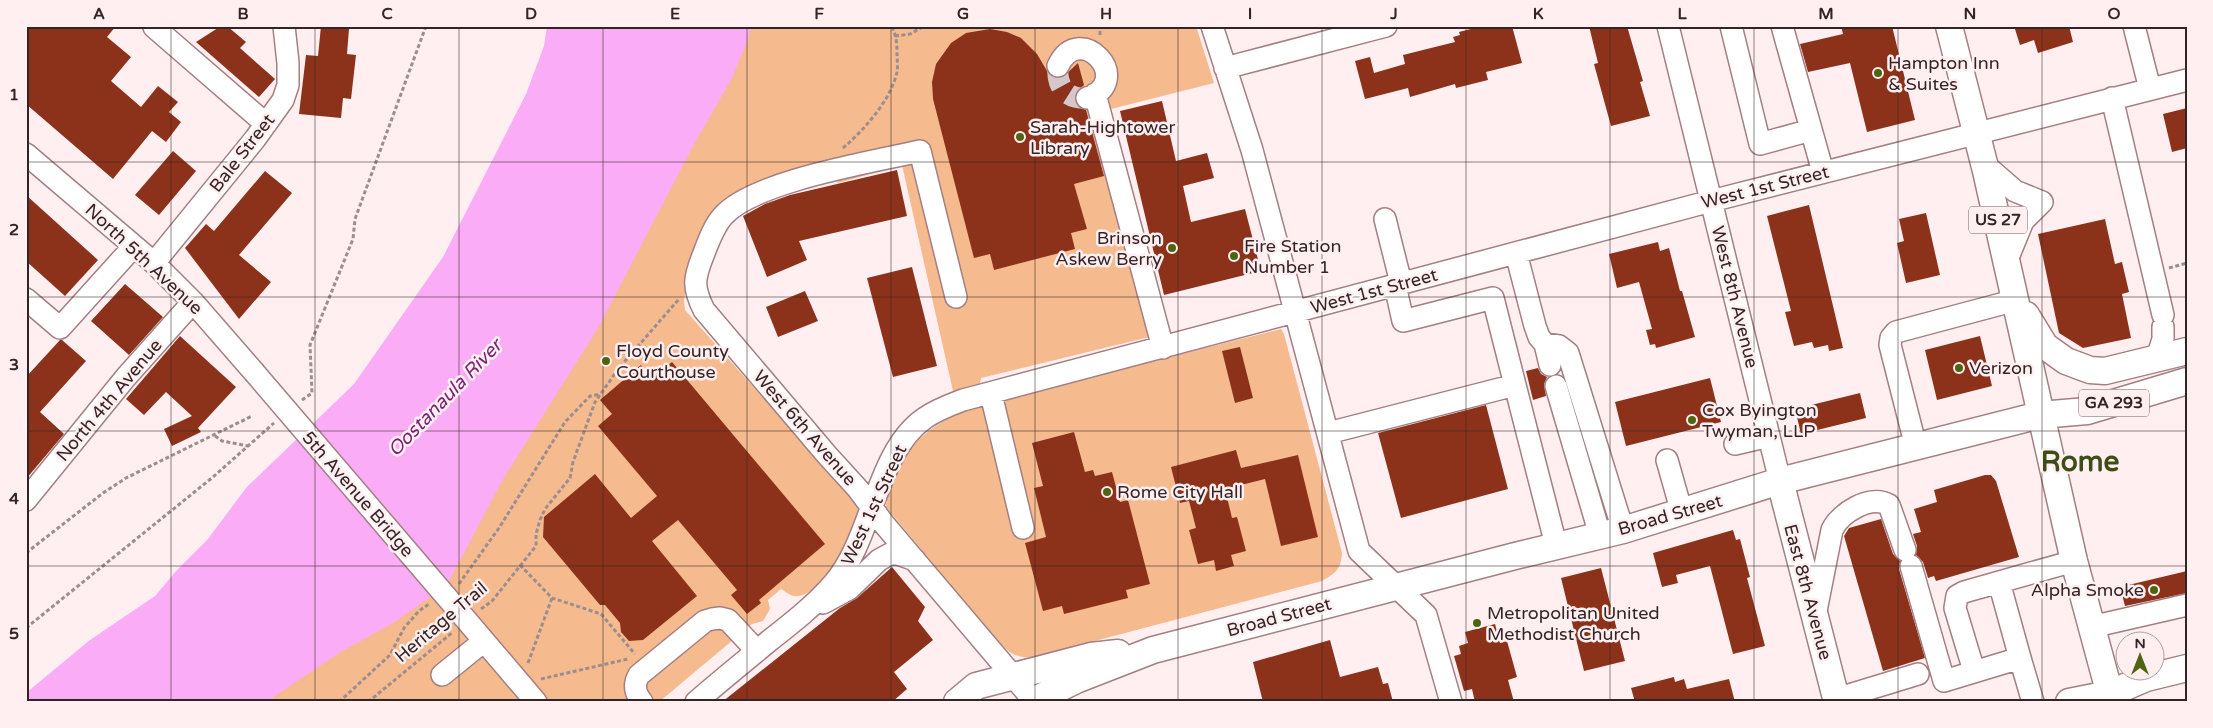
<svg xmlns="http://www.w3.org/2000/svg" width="2213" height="728" font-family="'Varela Round',sans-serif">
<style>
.green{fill:#f6ba8f}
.water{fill:#faadf6}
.building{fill:#8d321a}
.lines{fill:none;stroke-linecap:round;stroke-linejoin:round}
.minor-tunnel{stroke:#d6c7c8;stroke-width:21;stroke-dasharray:21 11;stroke-linecap:butt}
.minor-casing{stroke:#a37f82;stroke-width:24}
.major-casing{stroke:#a37f82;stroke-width:29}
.path{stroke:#9c8d8e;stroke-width:3;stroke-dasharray:4 2.5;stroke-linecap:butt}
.minor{stroke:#fff;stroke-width:21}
.major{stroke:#fff;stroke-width:26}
.minor-bridge-casing{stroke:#a37f82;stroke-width:24;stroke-linecap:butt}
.minor-bridge{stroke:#fff;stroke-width:21}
.grid{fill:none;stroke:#332526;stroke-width:1;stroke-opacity:0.55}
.poi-dot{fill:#4e6410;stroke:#ffeff0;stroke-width:2}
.labels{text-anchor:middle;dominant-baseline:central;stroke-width:5;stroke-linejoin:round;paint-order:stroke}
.shield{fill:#ffeff0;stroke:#706263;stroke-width:1}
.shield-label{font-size:16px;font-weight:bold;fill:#332526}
.poi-label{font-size:18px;fill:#332526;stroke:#ffeff0;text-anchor:start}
.street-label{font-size:18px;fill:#332526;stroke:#ffeff0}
.water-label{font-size:19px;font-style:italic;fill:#792178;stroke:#ffeff0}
.town-label{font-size:28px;font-weight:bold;fill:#3d4d17;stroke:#ffeff0}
.neatline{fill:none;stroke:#332526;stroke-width:2}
.grid-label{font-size:16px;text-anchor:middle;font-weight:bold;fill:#332526}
</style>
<rect width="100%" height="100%" fill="#ffeff0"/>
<path class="green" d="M652,26H1196L1214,83L1111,109L1170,332L981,378L980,383L953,391L902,165L838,183L835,170L737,198L689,275L684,300L685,310L857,504C858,509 859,514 858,519C852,542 824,593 798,596C791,597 786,592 781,589L768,600L770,609L763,621L752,624L659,702H134Z
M1281,329L1284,334L1342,553C1341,569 1336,573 1322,581L1034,657C1015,659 1008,652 996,639L886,507C889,459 925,428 966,408Z"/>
<path class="water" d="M547,26H751L748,39L732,78L693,146L598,328L503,479L447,585L393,623L339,653L266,702H26V693L90,640L155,596L177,570L208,539L246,488L354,384L443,257L526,94L544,46Z"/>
<path class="building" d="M26,26H116L107,37L131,57L111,81L141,107L158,86L178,102L169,112L181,122L166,142L152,131L113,179L26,104Z
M221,26H227L246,42L240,48L275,79L259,97L196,42Z
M321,26L349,29L347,54L356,55L351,99L343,98L341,118L299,114L306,55L318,56Z
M1482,26H1512L1522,63L1486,72L1488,80L1456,88L1455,84L1410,97L1408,88L1365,99L1355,61L1370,57L1374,73L1405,64L1403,55L1455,42L1453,37L1460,35L1459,32Z
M1589,26H1627L1643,81L1640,82L1650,116L1611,126L1594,64L1598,63Z
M1841,26H1892L1915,120L1867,132L1850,63L1808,72L1800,44L1843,34Z
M2014,26H2069L2073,42L2038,53L2034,40L2020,45Z
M990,29L1007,32L1021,38L1037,54L1050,76L1056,78L1063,77L1078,63L1084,85L1076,92L1075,99L1077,105L1086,110L1104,176L1074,184L1087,229L1071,233L1075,249L994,270L990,254L974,258L933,99L932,82L936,64L951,43L966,33Z
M1162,101L1176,161L1207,153L1214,178L1183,186L1191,222L1245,209L1261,271L1164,295L1120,111Z
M2187,108V148L2172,152L2163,114Z
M173,151L196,171L159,215L135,195Z
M897,170L907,216L799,241L807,260L767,277L743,216L765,204L790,195Z
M265,171L292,193L239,255L271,282L239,319L185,248L206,224L214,231Z
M26,195L98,260L65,296L26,261Z
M1809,205L1843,348L1829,351L1828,345L1814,348L1812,342L1794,346L1785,312L1791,311L1767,216Z
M1926,213L1940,275L1906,283L1897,243L1904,241L1899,219Z
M2105,219L2115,264L2122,262L2129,292L2122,294L2131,338L2083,348L2059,333L2038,234Z
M1658,242L1660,251L1669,248L1680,291H1682L1695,337L1656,348L1655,344L1650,345L1646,330L1652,329L1639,282L1617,288L1609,254Z
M912,267L937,366L893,377L867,278Z
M125,284L163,317L129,355L91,321Z
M805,291L818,321L778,337L766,307Z
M180,336L236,387L198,428L201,432L172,446L164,429L192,416L166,392L144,415L126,399Z
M1980,336L1992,386L1937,400L1925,350Z
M60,340H62L86,361L40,412L64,434L26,479V377Z
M1240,347L1253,398L1235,403L1222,351Z
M672,362L825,544L759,600L761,603L747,614L731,595L737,590L678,520L652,541L697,596L643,640L629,641L621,632L620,623L605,605H600L543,537L544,517L595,474L631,518L657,496L598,426L612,414L600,400L641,365L652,379Z
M1538,368L1541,374L1547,377L1544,384L1546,396L1533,400L1526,371Z
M1710,378L1721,422L1626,446L1615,402Z
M1860,393L1866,418L1801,434L1795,409Z
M1486,405L1508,489L1401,518L1378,433Z
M1074,432L1085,472L1093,470L1095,476L1112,472L1120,502L1128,500L1150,584L1126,590L1128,598L1064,614L1062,606L1043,611L1025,543L1046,537L1034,488L1043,486L1032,443Z
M1236,450L1241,468L1298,455L1318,537L1281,546L1265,479L1225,489L1232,518L1237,517L1246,551L1231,555L1234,566L1216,571L1214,560L1198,564L1189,530L1196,528L1189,501L1180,503L1171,467Z
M1985,475H1991L1996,481L2019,557L1936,581L1934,576L1928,578L1923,562L1916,555L1917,546L1913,534L1921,532L1914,509L1937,502L1934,490Z
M1881,519L1893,554L1900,561L1899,569L1925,658L1883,671L1844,536L1849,528Z
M1733,530L1736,540L1740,539L1750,577L1747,578L1765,646L1733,654L1710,566L1676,575L1678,583L1662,587L1653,553Z
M892,567L925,607L918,621L933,640L894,672L907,689L892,702H722L840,608L857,598Z
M1601,568L1625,661L1584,671L1561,578Z
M2187,571V593L2125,606L2120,587Z
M1495,624L1500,643L1507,641L1517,677L1508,680L1514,702H1475L1472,689L1464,691L1454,656L1461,654L1459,646L1468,643L1465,632Z
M1330,640L1340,677L1378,667L1383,684L1388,683L1393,702H1263L1253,662Z
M1674,677L1675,682L1684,679L1687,689L1729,679L1735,702H1635L1631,688Z"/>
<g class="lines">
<path class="minor-tunnel" d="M1058,66C1056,86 1066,100 1087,98"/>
<g class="minor-casing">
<path id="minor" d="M156,26L154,27L266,124
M1212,26L1252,150L1359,551L1426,615L1451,702
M1668,26L1780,481
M1731,26L1760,144L1811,130
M1782,26L1823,172
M2134,26L2150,89
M1058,66C1080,19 1136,81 1087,98
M1225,68L1386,26
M1095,94L1163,348
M2112,98L2163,315
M26,154L154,263L193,302L254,372
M1984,164L2015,191L2042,202L2023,221L2007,260
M1385,219L1401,283
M1516,253L1535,326L1539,337L1545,344L1550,365
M154,263L255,139L283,100L288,85V63L284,26
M1395,285L1403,321L1493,298L1515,385
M956,297L920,151C873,162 754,181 723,216C714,226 709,240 704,253C694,278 692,286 704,310L827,455L858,489L884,524L1035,702
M26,299L60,328L134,246
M1545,344L1559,346L1568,353L1623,530
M2157,358L2163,339V327
M1556,386L1600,535
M991,394L1023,528
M1328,433L1515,385L1556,545
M1735,444L1769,436
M1916,447L1890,345L1891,338L1896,332L2016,300
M1667,460L1682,513
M26,500L126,377L193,302
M1911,566L1944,681L2020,658L2033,702
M1999,582L2020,658
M823,603L849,589L879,560L890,554H898L915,560
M462,615L536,702
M1815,616L1832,530C1840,513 1870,494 1889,505L1905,550
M2091,627L2187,605
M1974,671L1955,608L1957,596L1964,592L2074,561
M442,675L484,641
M1836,699L1918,674
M642,702C635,693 633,685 639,675L705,621L712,619L720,618L728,620L757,651
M696,702C720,681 745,661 769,641C792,623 815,605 834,583C873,538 876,451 925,418C936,410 950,405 963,400L1711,201L2187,80"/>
</g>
<g class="major-casing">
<path id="major" d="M1949,26L1986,171L2074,561L2112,702
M2026,315L2045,346L2066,361L2090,370L2105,371L2187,351
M1780,481L1837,702
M957,702L976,686L1091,656L1118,653
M1031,702L1076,680L1153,650L1519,555L1623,530L1780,481L2040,415L2087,411L2187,381
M2069,702L2109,694L2146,678L2187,668"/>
</g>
<path class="path" d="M1100,35V26
M895,36L910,34L924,26
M843,148C864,130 891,100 897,72C898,66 897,59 897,52C897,43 896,33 891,26
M2169,268L2187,263
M302,400L312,393L310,345L353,239L355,219L426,26
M215,436L222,441L248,446
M26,553L103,493L126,478L252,416
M520,565L552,598L601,614L635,654
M459,584L499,528L565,422L590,396L600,394
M481,609L492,601L536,546V534L540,520L545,509L570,478L573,462L595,402L619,368L679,299
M26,628L213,477L274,423
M528,663L552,598
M541,679L628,659
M339,702L390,655L404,628L419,611L429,604
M368,702L453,632"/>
<use href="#minor" class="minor"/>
<use href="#major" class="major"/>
<g class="minor-bridge-casing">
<path id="minor-bridge" d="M254,372L462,615"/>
</g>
<use href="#minor-bridge" class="minor-bridge"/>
</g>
<path class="grid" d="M171,26V702M315,26V702M459,26V702M603,26V702M747,26V702M891,26V702M1035,26V702M1178,26V702M1322,26V702M1466,26V702M1610,26V702M1754,26V702M1898,26V702M2042,26V702M26,162H2187M26,297H2187M26,431H2187M26,566H2187"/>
<g class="poi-dot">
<circle cx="1878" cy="73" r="5"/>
<circle cx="1020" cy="137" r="5"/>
<circle cx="1172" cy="248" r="5"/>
<circle cx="1234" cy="256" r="5"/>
<circle cx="606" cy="361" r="5"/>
<circle cx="1959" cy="368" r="5"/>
<circle cx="1692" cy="420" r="5"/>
<circle cx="1107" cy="492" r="5"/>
<circle cx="2154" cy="590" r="5"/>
<circle cx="1477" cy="623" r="5"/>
</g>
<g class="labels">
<g class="shield">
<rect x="1969" y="206.5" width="58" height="27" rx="4"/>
<rect x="2079" y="389.5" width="70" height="27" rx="4"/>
</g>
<g class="shield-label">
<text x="1998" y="220">US 27</text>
<text x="2114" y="403">GA 293</text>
</g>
<g class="poi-label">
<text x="1888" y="63">Hampton Inn<tspan x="1888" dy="21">&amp; Suites</tspan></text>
<text x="1030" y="127">Sarah-Hightower<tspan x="1030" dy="21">Library</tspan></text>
<text x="1162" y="238" text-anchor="end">Brinson<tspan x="1162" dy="21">Askew Berry</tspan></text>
<text x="1244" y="246">Fire Station<tspan x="1244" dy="21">Number 1</tspan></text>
<text x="616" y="351">Floyd County<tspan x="616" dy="21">Courthouse</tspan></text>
<text x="1969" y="368">Verizon</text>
<text x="1702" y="410">Cox Byington<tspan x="1702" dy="21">Twyman, LLP</tspan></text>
<text x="1117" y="492">Rome City Hall</text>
<text x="2144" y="590" text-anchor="end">Alpha Smoke</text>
<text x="1487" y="613">Metropolitan United<tspan x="1487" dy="21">Methodist Church</tspan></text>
</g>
<g class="street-label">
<text transform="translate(242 153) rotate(-52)">Bale Street</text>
<text transform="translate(1765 187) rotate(-14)">West 1st Street</text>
<text transform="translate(144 259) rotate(43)">North 5th Avenue</text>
<text transform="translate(1374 291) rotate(-15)">West 1st Street</text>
<text transform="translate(1735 297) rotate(76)">West 8th Avenue</text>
<text transform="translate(109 400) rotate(-50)">North 4th Avenue</text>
<text transform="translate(805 428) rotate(49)">West 6th Avenue</text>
<text transform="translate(358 494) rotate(49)">5th Avenue Bridge</text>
<text transform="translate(874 505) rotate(-65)">West 1st Street</text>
<text transform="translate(1670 515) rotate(-16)">Broad Street</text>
<text transform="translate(1808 592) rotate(75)">East 8th Avenue</text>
<text transform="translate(1279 617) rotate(-15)">Broad Street</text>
<text transform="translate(441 622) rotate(-40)">Heritage Trail</text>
</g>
<g class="water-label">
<text transform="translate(445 398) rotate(-46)">Oostanaula River</text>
</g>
<g class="town-label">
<text x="2080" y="462">Rome</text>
</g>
</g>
<rect width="2213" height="728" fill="none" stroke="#ffeff0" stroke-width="55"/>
<g transform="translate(2140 656)"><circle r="24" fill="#ffeff0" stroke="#ad9e9f"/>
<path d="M0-4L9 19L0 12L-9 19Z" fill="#4e6410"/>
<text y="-8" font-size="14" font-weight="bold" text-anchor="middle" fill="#332526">N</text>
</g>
<rect x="28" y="28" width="2158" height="672" class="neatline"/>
<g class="grid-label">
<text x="99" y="19">A</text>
<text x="243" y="19">B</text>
<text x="387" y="19">C</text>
<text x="531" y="19">D</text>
<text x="675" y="19">E</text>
<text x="819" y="19">F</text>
<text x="963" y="19">G</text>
<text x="1106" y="19">H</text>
<text x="1250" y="19">I</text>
<text x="1394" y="19">J</text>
<text x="1538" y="19">K</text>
<text x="1682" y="19">L</text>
<text x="1826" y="19">M</text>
<text x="1970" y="19">N</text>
<text x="2114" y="19">O</text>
<text x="14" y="100">1</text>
<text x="14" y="235">2</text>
<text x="14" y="370">3</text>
<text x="14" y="504">4</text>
<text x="14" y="639">5</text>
</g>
</svg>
